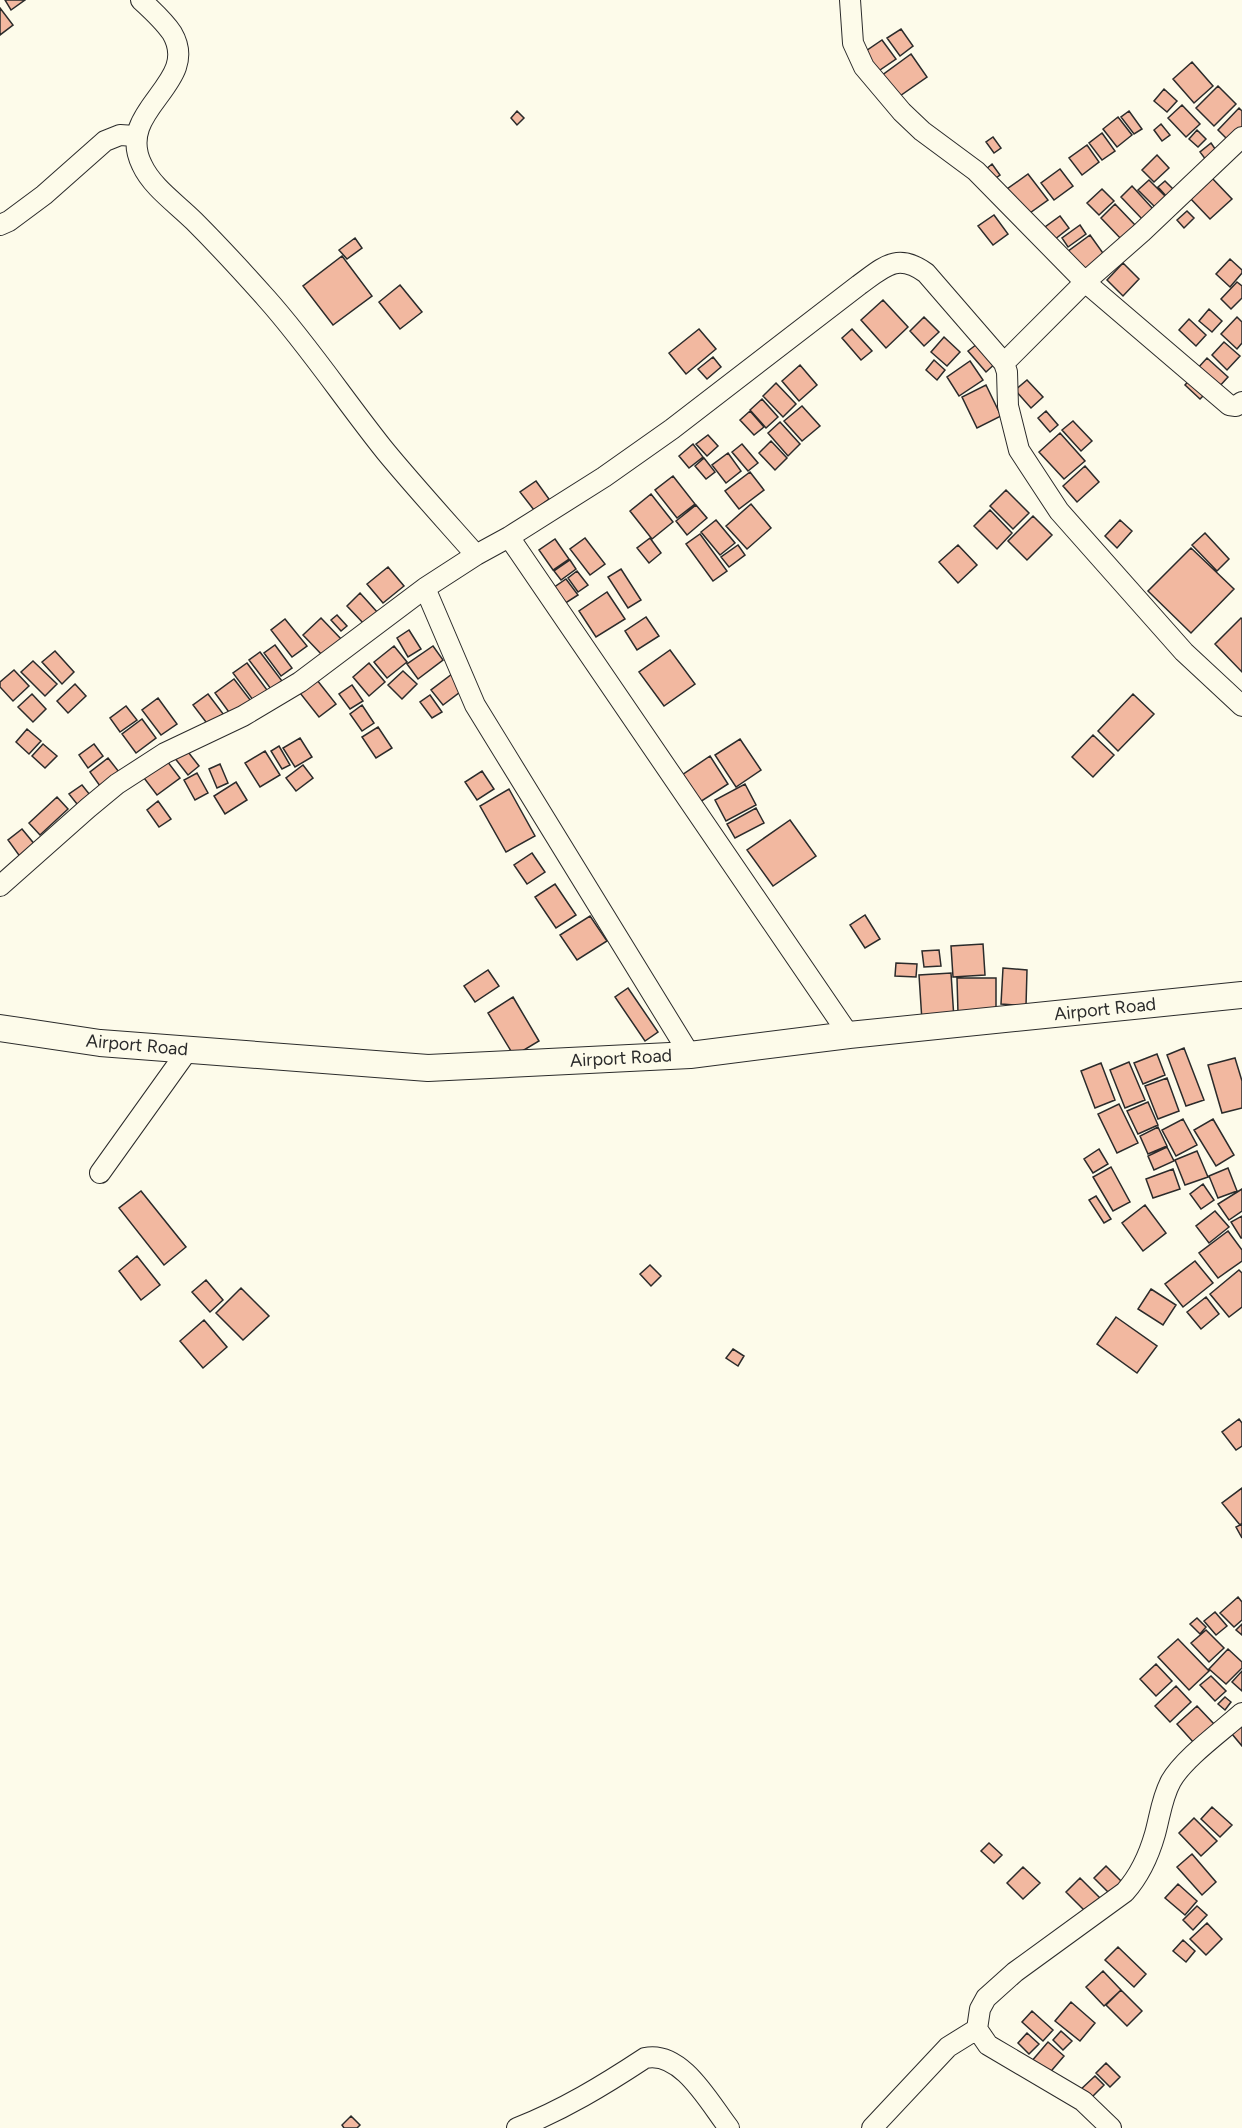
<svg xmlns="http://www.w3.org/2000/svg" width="1242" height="2128" font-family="Figtree,sans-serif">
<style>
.building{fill:#f2b8a0;stroke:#2b2b2b;stroke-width:1.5}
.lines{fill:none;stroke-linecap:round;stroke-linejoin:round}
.minor-casing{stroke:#2b2b2b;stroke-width:22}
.major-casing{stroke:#2b2b2b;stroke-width:28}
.minor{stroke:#fdfbea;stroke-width:20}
.major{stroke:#fdfbea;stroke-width:26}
.labels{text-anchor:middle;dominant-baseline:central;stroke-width:4.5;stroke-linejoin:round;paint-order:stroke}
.street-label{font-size:18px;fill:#2b2b2b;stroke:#fdfbea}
</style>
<rect width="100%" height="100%" fill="#fdfbea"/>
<path class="building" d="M5,0H25L11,10Z
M0,8L13,25L0,35Z
M901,29L913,46L900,56L887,38Z
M882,40L896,59L877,72L863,53Z
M911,54L927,77L897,98L881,76Z
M1192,62L1213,86L1194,103L1173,79Z
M1218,86L1236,104L1214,126L1196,108Z
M1164,89L1177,101L1167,112L1154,101Z
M1182,105L1200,124L1186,137L1168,118Z
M1239,108L1242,111V128L1229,141L1218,130Z
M517,111L524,118L517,125L511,118Z
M1129,111L1142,129L1134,134L1121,117Z
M1118,117L1132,135L1117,147L1103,129Z
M1161,124L1170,135L1162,141L1154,130Z
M1197,130L1206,139L1198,147L1189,139Z
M1102,133L1115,151L1102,160L1089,143Z
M993,137L1001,148L994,153L986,142Z
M1211,143L1220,156L1209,164L1200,152Z
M1087,145L1099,162L1082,175L1069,158Z
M1157,155L1169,168L1154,182L1142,170Z
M992,164L1000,175L993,180L985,170Z
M1060,169L1073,186L1054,200L1041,183Z
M1028,174L1048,200L1027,215L1007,189Z
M1211,177L1232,199L1210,219L1189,197Z
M1149,180L1168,199L1157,209L1138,190Z
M1165,181L1174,190L1167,197L1158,187Z
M1132,186L1153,209L1143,220L1121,197Z
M1102,189L1114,201L1099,215L1087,203Z
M1115,204L1136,226L1122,240L1101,218Z
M1187,211L1194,218L1184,228L1177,220Z
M994,215L1008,234L993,245L978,226Z
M1060,216L1069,228L1054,240L1045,227Z
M1080,225L1086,234L1068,247L1062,238Z
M1090,235L1105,256L1083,273L1067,252Z
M355,238L362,248L347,259L339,250Z
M342,256L372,296L333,325L303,286Z
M1230,259L1242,270V273L1230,287L1216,274Z
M1123,263L1139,279L1123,296L1107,280Z
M1237,282L1242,286V298L1231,309L1221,299Z
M400,285L422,312L400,329L379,302Z
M883,300L908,327L886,348L861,320Z
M1209,309L1222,321L1212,332L1199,321Z
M924,317L939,332L924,346L910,331Z
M1237,317L1242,322V343L1237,349L1221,334Z
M1189,319L1206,335L1196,346L1179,330Z
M699,329L716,349L686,374L669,353Z
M852,329L872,351L861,360L842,338Z
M944,337L960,352L947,366L931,352Z
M981,341L998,361L986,372L968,351Z
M1224,342L1240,356L1227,370L1212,355Z
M713,357L721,367L707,379L698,369Z
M1207,358L1228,377L1218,388L1197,369Z
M934,360L945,370L937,380L926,370Z
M970,361L983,380L959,396L947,377Z
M800,365L817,385L799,401L782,381Z
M1192,377L1208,391L1200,399L1185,385Z
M1027,380L1043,397L1031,408L1015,390Z
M776,383L796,404L783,417L763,396Z
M986,385L1001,416L977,428L962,397Z
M762,399L778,417L766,428L750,410Z
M802,406L820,426L802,441L784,421Z
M750,411L764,427L754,435L740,420Z
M1046,411L1058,425L1050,432L1038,418Z
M1073,421L1092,441L1081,451L1062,430Z
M780,422L800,444L788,456L768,433Z
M1060,433L1085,461L1064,479L1039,452Z
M708,435L718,446L707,456L696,444Z
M771,441L787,458L775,470L759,453Z
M693,444L703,457L689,468L679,456Z
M742,444L758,463L748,471L732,452Z
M728,453L741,471L726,483L712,465Z
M704,458L715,472L706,479L695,466Z
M1085,466L1099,482L1077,502L1063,486Z
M750,472L764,490L739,509L725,491Z
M673,476L695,504L677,518L655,490Z
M536,481L549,499L534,510L520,492Z
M1006,490L1029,513L1013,529L990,506Z
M651,494L673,522L652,539L630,511Z
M751,504L771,528L747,549L726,526Z
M696,505L707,518L687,535L676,521Z
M990,510L1012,533L997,549L974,526Z
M1033,516L1052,535L1027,560L1008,541Z
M716,520L735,543L720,555L701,532Z
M1120,520L1132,531L1117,548L1105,536Z
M1205,533L1229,559L1217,571L1192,545Z
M700,534L727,571L713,581L686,544Z
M585,538L605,564L590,575L570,549Z
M650,538L661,553L649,563L637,548Z
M555,539L569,559L553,570L539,550Z
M738,545L745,555L729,567L721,557Z
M958,545L977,565L958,583L939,562Z
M1191,548L1234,589L1191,633L1148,591Z
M570,560L576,569L561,580L554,571Z
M388,567L404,586L383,603L367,584Z
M621,569L641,600L628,608L608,577Z
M577,571L588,585L578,592L568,578Z
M566,579L578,595L564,604L553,588Z
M607,592L625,619L596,637L579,611Z
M360,593L378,613L365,625L347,606Z
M337,615L347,626L341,631L331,620Z
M646,617L659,636L637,650L625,631Z
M321,618L342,640L324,657L303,635Z
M1241,618L1242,619V672L1215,644Z
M285,619L307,646L292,657L271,630Z
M409,630L421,649L408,657L397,638Z
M275,645L292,668L281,676L264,653Z
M394,646L407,662L387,678L374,662Z
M433,646L443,660L418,679L407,664Z
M670,650L695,684L664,706L639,672Z
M55,651L74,672L62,684L42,662Z
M260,652L282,681L271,689L249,660Z
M33,661L57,684L45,696L21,672Z
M247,663L270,694L256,704L233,673Z
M369,663L385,682L369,696L353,677Z
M14,670L29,686L13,701L0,687V682Z
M403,671L417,684L402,699L388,685Z
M452,674L464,689L443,705L431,690Z
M234,679L251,701L231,715L215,693Z
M317,680L336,704L319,717L300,693Z
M75,684L86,696L68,713L57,701Z
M352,685L363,701L350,709L339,694Z
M32,694L46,709L33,722L18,707Z
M208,694L224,715L209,726L193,705Z
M1133,694L1154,714L1118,751L1098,731Z
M430,695L442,712L432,718L420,702Z
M158,698L177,724L161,735L142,710Z
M362,705L374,723L362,731L350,714Z
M126,706L137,720L120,732L110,718Z
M142,719L156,738L136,753L122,734Z
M378,727L392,748L376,758L362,737Z
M27,729L41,741L29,754L16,742Z
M1093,735L1114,755L1093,777L1072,757Z
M300,738L312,757L295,767L283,748Z
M740,739L761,770L736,787L715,755Z
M43,744L57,756L45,768L32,756Z
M94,744L103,756L88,768L79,755Z
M279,746L290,765L282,769L271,751Z
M185,748L199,766L188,775L174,757Z
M265,751L280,775L260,787L245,763Z
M710,756L728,784L700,802L682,775Z
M108,758L119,772L100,786L90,772Z
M167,761L180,778L157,795L144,778Z
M220,764L228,783L217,788L209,769Z
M303,765L313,778L296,791L286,778Z
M482,771L494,789L477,800L465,782Z
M197,773L208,793L195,800L184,780Z
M236,782L247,800L225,814L214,796Z
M745,784L756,805L726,821L715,800Z
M82,785L94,800L81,809L69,794Z
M509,789L535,836L506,852L480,806Z
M57,797L68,809L40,835L29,823Z
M158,801L171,819L159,827L147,810Z
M756,808L764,823L735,838L727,824Z
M790,820L816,856L773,886L747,850Z
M22,829L36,846L21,858L8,840Z
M532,853L545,872L527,884L514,865Z
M555,884L576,915L556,928L535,897Z
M865,915L880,939L865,948L850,925Z
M590,916L607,941L577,960L560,935Z
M983,944L985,975L953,977L951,946Z
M939,950L941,966L924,967L922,951Z
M896,963L917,964L916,977L895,976Z
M1003,968L1027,970L1026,1006L1001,1004Z
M488,970L499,986L475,1002L464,986Z
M951,973L954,1019L922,1021L919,975Z
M957,978H996V1013H958Z
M628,988L658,1032L645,1041L615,997Z
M513,997L539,1041L514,1056L488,1013Z
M1184,1048L1204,1100L1186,1106L1167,1055Z
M1157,1054L1165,1075L1143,1084L1134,1063Z
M1235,1058L1242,1081V1108L1222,1113L1208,1065Z
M1129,1062L1145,1100L1125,1108L1110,1070Z
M1101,1063L1115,1100L1095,1108L1081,1071Z
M1167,1078L1179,1111L1158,1119L1145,1086Z
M1148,1102L1158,1125L1138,1134L1127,1111Z
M1119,1104L1138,1143L1117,1153L1098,1114Z
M1183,1119L1197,1145L1176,1156L1162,1130Z
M1213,1119L1234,1155L1216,1166L1194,1130Z
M1158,1127L1167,1146L1148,1154L1140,1136Z
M1167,1147L1174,1161L1154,1170L1148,1156Z
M1099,1149L1108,1164L1093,1173L1084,1159Z
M1197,1151L1208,1177L1185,1185L1175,1160Z
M1111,1167L1130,1202L1113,1211L1093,1177Z
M1228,1168L1237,1191L1218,1198L1209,1176Z
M1173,1169L1180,1189L1153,1198L1146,1179Z
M1203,1184L1214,1200L1201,1209L1190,1194Z
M1242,1189V1211L1229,1220L1218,1204Z
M141,1191L186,1247L164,1265L119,1208Z
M1096,1196L1111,1219L1104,1223L1089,1200Z
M1145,1205L1166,1233L1143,1251L1122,1223Z
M1215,1211L1229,1227L1209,1243L1196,1226Z
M1242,1216V1238H1241L1231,1222Z
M1228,1231L1242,1250V1261L1218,1278L1199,1253Z
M137,1256L160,1285L141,1300L119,1271Z
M1195,1261L1213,1283L1183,1307L1165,1284Z
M650,1265L661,1276L651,1286L640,1274Z
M1239,1270L1242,1273V1307L1229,1317L1210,1294Z
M206,1280L223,1300L210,1312L192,1292Z
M241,1288L269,1316L243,1340L216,1313Z
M1151,1289L1176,1305L1163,1325L1138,1309Z
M1206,1297L1219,1314L1201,1329L1187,1312Z
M1116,1317L1157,1346L1137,1373L1097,1344Z
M204,1320L227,1347L203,1368L180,1341Z
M733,1349L744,1356L738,1366L726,1358Z
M1239,1419L1242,1423V1446L1236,1450L1222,1432Z
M1242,1488V1523L1240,1525L1222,1503Z
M1242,1524V1538L1236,1527Z
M1238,1597L1242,1602V1620L1234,1627L1220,1613Z
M1215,1612L1227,1626L1216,1635L1204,1621Z
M1197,1618L1206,1627L1200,1634L1190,1624Z
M1242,1624V1635L1236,1630Z
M1206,1630L1224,1648L1209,1662L1191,1643Z
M1178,1639L1209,1671L1189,1690L1158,1657Z
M1228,1649L1242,1662V1668L1226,1684L1209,1669Z
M1156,1664L1172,1681L1156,1696L1140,1679Z
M1242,1671V1691L1232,1682Z
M1211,1676L1226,1691L1215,1701L1200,1685Z
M1176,1686L1191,1702L1170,1722L1155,1706Z
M1225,1697L1231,1702L1225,1710L1218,1704Z
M1197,1706L1214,1724L1194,1743L1177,1724Z
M1242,1726V1746L1232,1734Z
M1212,1807L1232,1825L1220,1837L1201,1819Z
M1194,1818L1217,1841L1201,1856L1179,1833Z
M989,1843L1002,1855L994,1863L981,1851Z
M1192,1854L1216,1882L1202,1895L1177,1867Z
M1106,1866L1122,1882L1110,1894L1094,1878Z
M1023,1867L1040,1883L1023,1899L1007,1883Z
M1080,1878L1101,1899L1087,1913L1066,1892Z
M1178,1884L1197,1901L1185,1915L1165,1898Z
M1197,1906L1207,1915L1193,1930L1183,1920Z
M1207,1923L1222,1939L1206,1955L1190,1939Z
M1183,1940L1195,1951L1186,1962L1173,1951Z
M1118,1947L1146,1974L1134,1987L1105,1960Z
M1103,1971L1121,1990L1104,2006L1086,1987Z
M1121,1990L1142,2011L1127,2026L1106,2005Z
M1071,2002L1095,2023L1080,2041L1055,2021Z
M1032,2011L1053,2030L1043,2041L1022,2022Z
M1061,2031L1072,2041L1063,2050L1053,2040Z
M1027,2033L1039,2044L1029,2054L1018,2043Z
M1048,2042L1064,2056L1047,2076L1031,2062Z
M1106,2063L1120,2077L1110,2087L1096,2073Z
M1095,2076L1104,2085L1087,2102L1078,2092Z
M351,2116L360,2125L357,2128H344L342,2125Z"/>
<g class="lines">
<g class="minor-casing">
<path id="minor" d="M141,0C152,10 164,21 172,33C202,84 114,109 142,165C152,187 177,204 194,221C219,246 242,271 266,298C309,346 345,401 386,452C415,487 446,521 476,555
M850,0L853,43L864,67L902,112L922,131L976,171L1085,282L1229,405L1236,406L1242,402
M0,225L9,221L44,195L105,141L120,135L135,136
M1004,363L1085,282L1142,232L1242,137
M509,537L849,1035
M425,588L475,705L690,1055
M0,886L88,808L117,784L165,753L243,716L300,682L425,588L476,555L509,537L604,477L672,429L859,285C884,267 897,252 926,273L1004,363L1007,372L1008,406L1019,450L1059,511L1184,652L1242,706
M100,1173L188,1050
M517,2128C563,2110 604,2085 645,2058C682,2050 710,2104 729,2128
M872,2128L948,2047L977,2029
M1111,2128L1083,2101L988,2045L977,2029L980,2009L986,1998L1015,1972L1125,1892C1140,1875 1149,1855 1155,1834C1160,1816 1162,1797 1171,1781C1184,1758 1222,1731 1242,1713"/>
</g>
<g class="major-casing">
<path id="major" d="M0,1028L100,1043L428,1068L690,1055L849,1035L1242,995"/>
</g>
<use href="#minor" class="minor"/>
<use href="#major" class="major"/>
</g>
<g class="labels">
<g class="street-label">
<text transform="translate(1105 1009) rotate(-6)">Airport Road</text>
<text transform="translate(137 1045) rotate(5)">Airport Road</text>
<text transform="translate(621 1058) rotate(-3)">Airport Road</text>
</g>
</g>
</svg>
